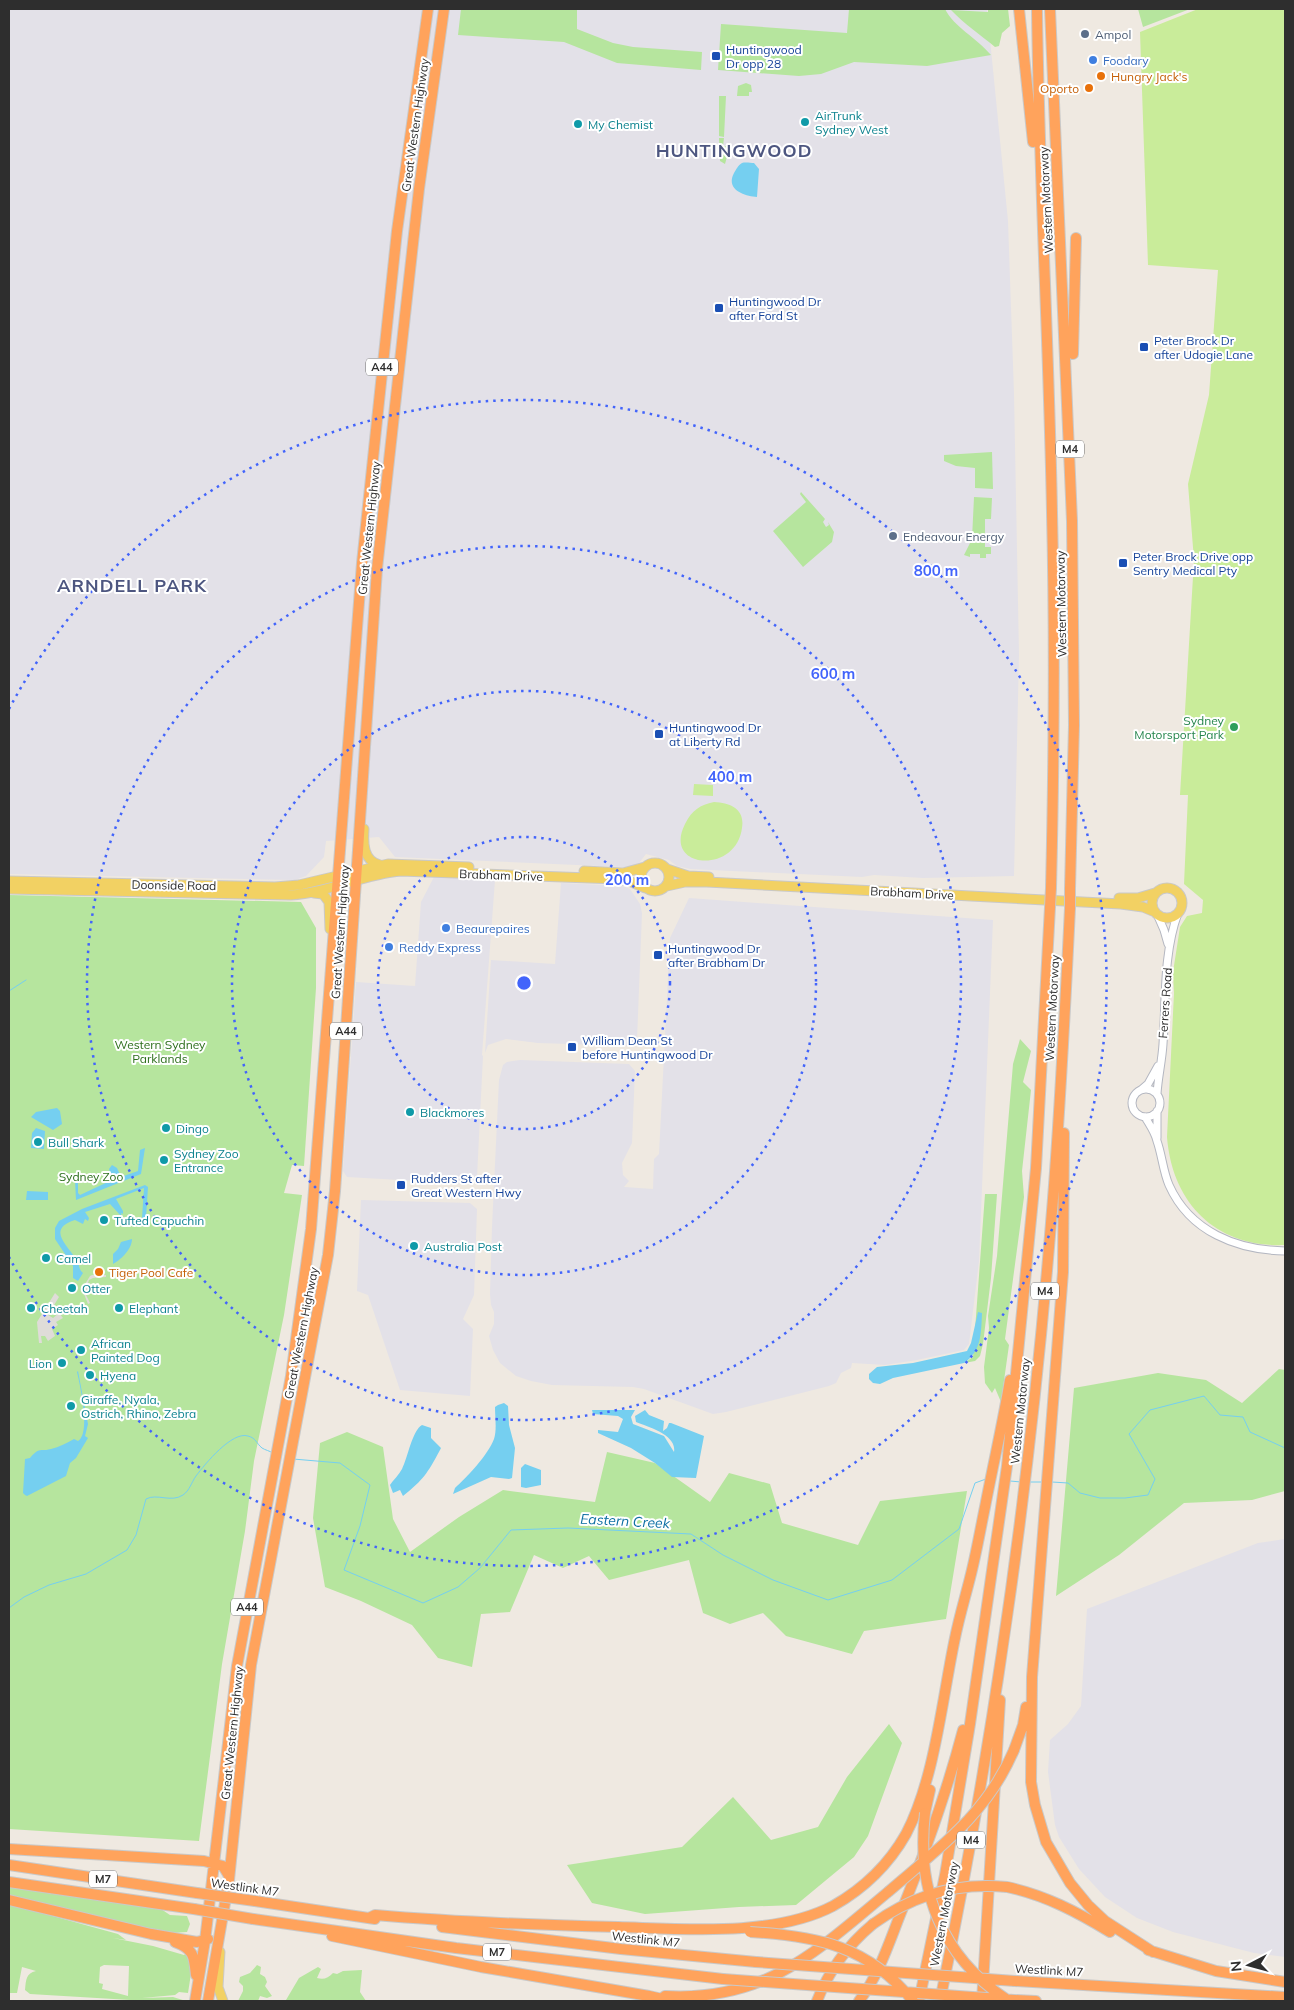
<svg xmlns="http://www.w3.org/2000/svg" width="1294" height="2010" font-family="Mulish,sans-serif">
<style>
.industrial{fill:#e3e1e8}
.green{fill:#b6e59e;fill-rule:evenodd}
.pitch{fill:#c9ec9a}
.plaza{fill:#dfdcd8}
.water{fill:#75cff0}
.lines{fill:none;stroke-linecap:round;stroke-linejoin:round}
.stream{stroke:#75cff0;stroke-width:1}
.minor-casing{stroke:#b4b7c1;stroke-width:9}
.major-casing{stroke:#c9c9c9;stroke-width:11}
.highway-casing{stroke:#c9c9c9;stroke-width:12}
.minor{stroke:#fff;stroke-width:7}
.major{stroke:#f2d163;stroke-width:9}
.highway{stroke:#ffa35c;stroke-width:10}
.highway-bridge-casing{stroke:#c9c9c9;stroke-width:12;stroke-linecap:butt}
.highway-bridge{stroke:#ffa35c;stroke-width:10}
.ring{fill:none;stroke:#4264fb;stroke-width:2.5;stroke-dasharray:2.5 5}
.service-dot{fill:#5c6f8a;stroke:#fff;stroke-width:2}
.transit-dot{fill:#1a4fb4;stroke:#fff;stroke-width:2}
.shop-dot{fill:#3f7fe0;stroke:#fff;stroke-width:2}
.food-dot{fill:#e8710a;stroke:#fff;stroke-width:2}
.culture-dot{fill:#0f9aa8;stroke:#fff;stroke-width:2}
.leisure-dot{fill:#2e9e5b;stroke:#fff;stroke-width:2}
.labels{text-anchor:middle;dominant-baseline:central;stroke-width:4;stroke-linejoin:round;paint-order:stroke}
.shield{fill:#fff;stroke:#6d6d6d;stroke-width:1}
.shield-label{font-size:11px;font-weight:bold;fill:#2e2e2e}
.service-label{font-size:12px;fill:#4e5e75;stroke:#fff;text-anchor:start}
.transit-label{font-size:12px;fill:#164399;stroke:#fff;text-anchor:start}
.shop-label{font-size:12px;fill:#366cbe;stroke:#fff;text-anchor:start}
.food-label{font-size:12px;fill:#c56008;stroke:#fff;text-anchor:start}
.culture-label{font-size:12px;fill:#0d838f;stroke:#fff;text-anchor:start}
.street-label{font-size:12px;fill:#2e2e2e;stroke:#fff}
.leisure-label{font-size:12px;fill:#27864d;stroke:#fff;text-anchor:end}
.park-label{font-size:12px;fill:#2c6e1b;stroke:#fff}
.water-label{font-size:14px;font-style:italic;fill:#0d6fa3;stroke:#fff}
.district-label{font-size:18px;font-weight:bold;letter-spacing:1px;fill:#4d5680;stroke:#fff}
.centre{fill:#4264fb;stroke:#fff;stroke-width:2.5}
.ring-label{font-size:15px;text-anchor:middle;font-weight:bold;fill:#4264fb;stroke:#fff;stroke-width:4;stroke-linejoin:round;paint-order:stroke}
</style>
<rect width="100%" height="100%" fill="#efe9e1"/>
<path class="industrial" d="M9,9H987L1008,221L1014,394L1019,654L1014,876L923,878L874,875L862,877L690,869L677,866L669,860L646,854L639,863L630,867H623L395,857L379,837L326,841L324,857L306,876L295,880L9,874Z
M434,877L495,880L482,1055L483,1056L477,1177L470,1184L347,1177L343,1171L356,982L415,986L421,902Z
M561,883L623,886L630,889L640,904L642,913L637,1040L630,1046L538,1043L506,1039L488,1045L485,1053L491,960L555,964Z
M689,898L993,920L979,1261L969,1344L964,1350L917,1360L885,1365L852,1363L851,1368L841,1373L836,1383L829,1386L726,1412L713,1414L644,1389L633,1387L552,1385L531,1381L516,1376L500,1363L493,1350L489,1336L494,1324V1312L491,1305L490,1294L492,1227L499,1080L503,1065L507,1062L520,1060L629,1064L635,1071L632,1143L622,1163L623,1175L629,1181L624,1187L653,1189L654,1159L659,1154L670,938Z
M361,1200L470,1203L477,1209L474,1295L463,1319L473,1329L470,1396L400,1390L368,1295L357,1291Z
M1285,1539V1957L1254,1953L1173,1932L1137,1918L1105,1897L1079,1869L1059,1837L1055,1825L1048,1772L1050,1740L1068,1724L1081,1706L1087,1609L1258,1543Z"/>
<path class="green" d="M461,9H577V29L613,43L633,47L702,52L701,70L617,63L564,42L458,35Z
M849,9H945C954,27 977,38 991,55L927,66L854,62L821,74L799,76L718,70L721,24L847,33Z
M988,9H1008L1010,26L1002,33L999,46L995,47C981,35 964,24 951,10L988,12Z
M1138,9H1190L1143,27Z
M746,83L751,85L752,92H749V96H737L738,86Z
M719,96H726L724,137L719,136Z
M719,138H724L723,146H730L725,164L720,161Z
M992,452L993,489L975,488V468L956,466L944,461V455Z
M801,492L825,519L823,522L826,527L829,525L828,522L834,532L832,542L803,567L773,531L806,502L800,494Z
M974,497L992,498L991,519H985V547H991V554H986V558H980V554H970V557L964,555L972,539Z
M9,895L301,902L316,928V988L304,1166L292,1165L284,1193L302,1195L284,1315L254,1461L245,1531L222,1664L199,1841L9,1829Z
M1020,1039L1031,1051L1023,1082L1031,1090L1022,1171L1024,1197L1005,1339L1009,1345L1001,1402L995,1388L992,1393L985,1383L984,1367L989,1328L988,1316L997,1256L1013,1064Z
M985,1194H997L991,1278L983,1344L980,1356L975,1361L964,1363L973,1357Z
M1279,1369L1285,1370V1491L1252,1500L1184,1503L1119,1555L1056,1596L1074,1388L1158,1373L1206,1380L1242,1403Z
M347,1432L383,1447L393,1519L410,1552L459,1517L503,1490L595,1502L607,1452L655,1463L710,1502L729,1473L770,1484L782,1523L858,1545L880,1501L967,1491L946,1619L864,1631L852,1654L786,1636L763,1613L730,1624L703,1613L689,1560L609,1580L589,1556L563,1568L534,1555L510,1612L481,1614L472,1667L438,1658L412,1625L361,1601L325,1587L313,1518L320,1443Z
M889,1724L902,1743L868,1836L854,1857L796,1905L739,1907L645,1914L592,1903L567,1865L682,1847L733,1797L771,1840L818,1827L847,1777Z
M9,1886L161,1909L170,1915L187,1916L190,1924L187,1932L171,1933L144,1928L9,1899Z
M9,1904L118,1934L126,1940L113,1938L153,1946L184,1955L188,1952L192,1967L188,1993L179,1992L175,1995L142,1998L173,1997L186,2001H147L30,1994L25,1990C26,1980 26,1973 36,1971L22,1967L17,1993H9ZM104,1965L129,1966L128,1996L102,1989L103,1984L99,1983L100,1967Z
M257,1965L261,1967L260,1974L265,1977L267,1982L265,1986L272,1996L267,1998L260,1996L258,2001H238L243,1991V1986L239,1982L240,1977L250,1973Z
M318,1967L321,1969L317,1978C324,1980 328,1978 333,1973L337,1974L343,1971L362,1970L360,1992L366,2001H288L286,2000L299,1978Z"/>
<path class="pitch" d="M1198,9H1285V1245C1216,1248 1172,1203 1167,1137L1174,993L1173,972L1180,927L1187,916L1202,913L1203,900L1184,884L1188,795H1180L1194,560L1188,484L1209,395L1218,270L1148,265L1140,32Z
M694,784L713,785V796L693,795Z
M714,802C731,803 745,809 742,828C736,875 662,869 685,824C692,810 700,805 714,802Z"/>
<path class="plaza" d="M92,1275H106V1277L93,1278L89,1280L88,1283H90L94,1289L92,1293L86,1295L90,1303L88,1304L82,1289L90,1276Z
M55,1293L59,1297L48,1315L53,1318L59,1313L63,1318L56,1322L58,1325L52,1329L55,1336L48,1341L45,1336H41L42,1343H39L37,1322Z"/>
<path class="water" d="M754,163L759,169L757,197C745,196 725,190 734,173C736,170 738,165 742,163C745,162 751,163 754,163Z
M57,1108L60,1111L62,1124L53,1130L31,1117L36,1112Z
M36,1128L45,1131L44,1149L31,1148L32,1133Z
M145,1148L141,1174L76,1200L75,1180L78,1179V1193L80,1195L112,1180L109,1169L112,1165L117,1168L121,1177L138,1171L140,1150Z
M145,1185L148,1187L146,1218H142L144,1188L116,1199L123,1211V1214L121,1213L122,1217L110,1204L85,1212L89,1218L88,1221L85,1219L83,1224L75,1220C47,1229 66,1244 76,1259C80,1264 78,1269 83,1273L78,1281L73,1278V1266L55,1239V1228L59,1221L82,1209Z
M27,1191L48,1192V1200H26Z
M132,1239C132,1250 119,1261 113,1264V1254L118,1249L121,1242Z
M978,1312L982,1313C981,1332 982,1351 964,1363L893,1378L880,1384L873,1383L869,1379V1374L877,1367L913,1363L967,1351L971,1343Z
M78,1371L88,1424L85,1436L88,1438L76,1458L70,1463L66,1476L27,1496L25,1495L23,1493L25,1459L30,1458C40,1446 40,1452 51,1449C59,1447 67,1443 74,1439L78,1441C91,1433 80,1385 77,1372Z
M504,1403L508,1406L509,1425L515,1448L512,1478L509,1479L491,1477L453,1494L455,1488C467,1477 488,1455 494,1439C497,1430 495,1417 495,1407L498,1405Z
M592,1410H635L631,1417L633,1424L664,1436L674,1452C677,1435 649,1427 636,1422L635,1416L645,1410L649,1415L664,1421L663,1431L667,1428L669,1423H671L704,1436L696,1478L672,1477L655,1463L631,1448L598,1433V1430L618,1432L623,1419L618,1416L593,1414Z
M422,1425L431,1428V1438L441,1448L440,1450C427,1474 424,1479 403,1496L400,1490L393,1493L390,1485C393,1480 399,1475 402,1469C408,1457 412,1431 422,1425Z
M525,1464L541,1470V1485L526,1488L521,1487V1468Z"/>
<g class="lines">
<path class="stream" d="M9,991L26,980
M293,1459L340,1463L370,1485L360,1526L344,1570L423,1603L458,1587L480,1568L511,1530L568,1528L691,1534L723,1555L773,1580L828,1600L892,1580L959,1529L975,1483L986,1479
M1010,1481L1021,1482
M1030,1482H1043
M1052,1482L1068,1483L1080,1493L1100,1498H1125L1148,1495L1155,1479L1129,1434L1150,1410L1204,1396L1220,1415L1243,1417L1250,1432L1285,1448
M9,1608L24,1597L49,1585L86,1574L127,1550L136,1535L146,1499C157,1493 171,1503 183,1495C190,1490 191,1483 196,1476C205,1464 232,1431 248,1436C256,1438 256,1443 262,1448C265,1450 270,1451 273,1453"/>
<g class="minor-casing">
<path id="minor" d="M1157,914L1164,930L1168,944
M1132 1103a14 14 0 1 1 28 0a14 14 0 1 1-28 0Z
M1141,1090L1148,1084L1158,1066
M1157,1094C1158,1077 1162,1061 1163,1044C1166,1001 1163,954 1178,913
M1145,1117C1149,1124 1155,1132 1157,1141C1162,1155 1163,1171 1169,1185C1190,1232 1237,1250 1285,1251
M1157,1138V1111"/>
</g>
<g class="major-casing">
<path id="major" d="M364,829C363,843 363,861 380,865
M641 877a14 14 0 1 1 28 0a14 14 0 1 1-28 0Z
M667,869L688,876L709,877
M584,871L623,873L645,867
M9,881L275,887L299,885L388,864L469,867
M667,886L685,882H707L1121,904L1143,907L1155,912
M1152 903a15 15 0 1 1 30 0a15 15 0 1 1-30 0Z
M9,889L291,895C328,893 363,874 401,871L617,879L629,881L645,888
M314,893L323,894L329,902L330,929
M1119,898H1138L1155,893
M220,1952L218,1987L223,2001"/>
</g>
<g class="highway-casing">
<path id="highway" d="M1019,9L1033,142
M1037,9C1039,177 1049,345 1052,513C1055,638 1054,763 1051,888
M1050,9L1072,521L1074,725L1070,889
M1073,354L1076,238
M1064,1133L1063,1272L1032,1677L1031,1782L1035,1805L1046,1842L1070,1883L1088,1905L1105,1921L1153,1952
M1014,1750L1023,1725L1026,1707
M925,1813L930,1790
M9,1849L204,1861L223,1866L229,1876
M9,1865L197,1893
M9,1882L194,1909
M1007,1887C1045,1895 1077,1912 1110,1932
M9,1900L151,1934L197,1942L208,1939
M255,1901L375,1919
M369,1918L375,1915C456,1922 537,1925 618,1927C684,1929 774,1937 833,1906C863,1889 889,1864 906,1834C935,1779 942,1699 955,1638C959,1618 965,1598 970,1578C976,1555 980,1531 985,1507C993,1465 1003,1422 1010,1380
M253,1919L456,1948L723,1979
M442,1927L621,1949L756,1962
M332,1936L481,1967L649,1996L671,2001
M175,1942C194,1949 194,1956 196,1975
M1148,1950L1216,1971L1285,1982
M1015,1981L1285,1997
M665,1996C765,2002 816,1952 888,1892
M1014,2000L1036,2001
M195,2001L205,1941L237,1666L291,1376L311,1229L362,563L397,231L428,9
M208,2001L229,1880L251,1665L328,1255L335,1191L377,569L419,189L444,9
M817,2001C829,1970 848,1945 873,1924
M859,2001C878,1977 889,1943 900,1915C925,1853 946,1795 963,1730
M919,2001L945,1875L970,1724L1007,1466L1036,1168L1050,907
M940,2001C993,1745 1030,1484 1051,1223C1060,1118 1065,1013 1070,908
M982,2001L1000,1700"/>
</g>
<use href="#minor" class="minor"/>
<use href="#major" class="major"/>
<use href="#highway" class="highway"/>
<g class="highway-bridge-casing">
<path id="highway-bridge" d="M1050,907L1051,888
M1070,908V889
M925,1813C916,1889 941,1956 1006,1999
M888,1892C939,1848 987,1814 1014,1750
M197,1893L255,1901
M194,1909L253,1919
M873,1924C913,1895 957,1882 1007,1887
M750,1932C818,1936 868,1946 913,2001
M756,1962L1015,1981
M723,1979L1014,2000"/>
</g>
<use href="#highway-bridge" class="highway-bridge"/>
</g>
<g class="ring">
<circle cx="524" cy="983" r="146"/>
<circle cx="524" cy="983" r="292"/>
<circle cx="524" cy="983" r="437"/>
<path d="M9 709A583 583 0 1 1 9 1257"/>
</g>
<g class="service-dot">
<circle cx="1085" cy="34" r="5"/>
<circle cx="893" cy="536" r="5"/>
</g>
<g class="transit-dot">
<rect x="711" y="51" width="10" height="10" rx="2.5"/>
<rect x="714" y="303" width="10" height="10" rx="2.5"/>
<rect x="1139" y="342" width="10" height="10" rx="2.5"/>
<rect x="1118" y="558" width="10" height="10" rx="2.5"/>
<rect x="654" y="729" width="10" height="10" rx="2.5"/>
<rect x="653" y="950" width="10" height="10" rx="2.5"/>
<rect x="567" y="1042" width="10" height="10" rx="2.5"/>
<rect x="396" y="1180" width="10" height="10" rx="2.5"/>
</g>
<g class="shop-dot">
<circle cx="1093" cy="60" r="5"/>
<circle cx="446" cy="928" r="5"/>
<circle cx="389" cy="947" r="5"/>
</g>
<g class="food-dot">
<circle cx="1101" cy="76" r="5"/>
<circle cx="1089" cy="88" r="5"/>
<circle cx="99" cy="1272" r="5"/>
</g>
<g class="culture-dot">
<circle cx="805" cy="122" r="5"/>
<circle cx="578" cy="124" r="5"/>
<circle cx="410" cy="1112" r="5"/>
<circle cx="166" cy="1128" r="5"/>
<circle cx="38" cy="1142" r="5"/>
<circle cx="164" cy="1160" r="5"/>
<circle cx="104" cy="1220" r="5"/>
<circle cx="414" cy="1246" r="5"/>
<circle cx="46" cy="1258" r="5"/>
<circle cx="72" cy="1288" r="5"/>
<circle cx="31" cy="1308" r="5"/>
<circle cx="119" cy="1308" r="5"/>
<circle cx="81" cy="1350" r="5"/>
<circle cx="62" cy="1363" r="5"/>
<circle cx="90" cy="1375" r="5"/>
<circle cx="71" cy="1406" r="5"/>
</g>
<circle class="leisure-dot" cx="1234" cy="727" r="5"/>
<g class="labels">
<g class="shield">
<rect x="366" y="358.5" width="32" height="17" rx="4"/>
<rect x="1056" y="440.5" width="28" height="17" rx="4"/>
<rect x="330" y="1022.5" width="32" height="17" rx="4"/>
<rect x="1031" y="1282.5" width="28" height="17" rx="4"/>
<rect x="231" y="1598.5" width="32" height="17" rx="4"/>
<rect x="957" y="1831.5" width="28" height="17" rx="4"/>
<rect x="89" y="1870.5" width="28" height="17" rx="4"/>
<rect x="483" y="1943.5" width="28" height="17" rx="4"/>
</g>
<g class="shield-label">
<text x="382" y="367">A44</text>
<text x="1070" y="449">M4</text>
<text x="346" y="1031">A44</text>
<text x="1045" y="1291">M4</text>
<text x="247" y="1607">A44</text>
<text x="971" y="1840">M4</text>
<text x="103" y="1879">M7</text>
<text x="497" y="1952">M7</text>
</g>
<g class="service-label">
<text x="1095" y="34">Ampol</text>
<text x="903" y="536">Endeavour Energy</text>
</g>
<g class="transit-label">
<text x="726" y="49">Huntingwood<tspan x="726" dy="14">Dr opp 28</tspan></text>
<text x="729" y="301">Huntingwood Dr<tspan x="729" dy="14">after Ford St</tspan></text>
<text x="1154" y="340">Peter Brock Dr<tspan x="1154" dy="14">after Udogie Lane</tspan></text>
<text x="1133" y="556">Peter Brock Drive opp<tspan x="1133" dy="14">Sentry Medical Pty</tspan></text>
<text x="669" y="727">Huntingwood Dr<tspan x="669" dy="14">at Liberty Rd</tspan></text>
<text x="668" y="948">Huntingwood Dr<tspan x="668" dy="14">after Brabham Dr</tspan></text>
<text x="582" y="1040">William Dean St<tspan x="582" dy="14">before Huntingwood Dr</tspan></text>
<text x="411" y="1178">Rudders St after<tspan x="411" dy="14">Great Western Hwy</tspan></text>
</g>
<g class="shop-label">
<text x="1103" y="60">Foodary</text>
<text x="456" y="928">Beaurepaires</text>
<text x="399" y="947">Reddy Express</text>
</g>
<g class="food-label">
<text x="1111" y="76">Hungry Jack's</text>
<text x="1079" y="88" text-anchor="end">Oporto</text>
<text x="109" y="1272">Tiger Pool Cafe</text>
</g>
<g class="culture-label">
<text x="815" y="115">AirTrunk<tspan x="815" dy="14">Sydney West</tspan></text>
<text x="588" y="124">My Chemist</text>
<text x="420" y="1112">Blackmores</text>
<text x="176" y="1128">Dingo</text>
<text x="48" y="1142">Bull Shark</text>
<text x="174" y="1153">Sydney Zoo<tspan x="174" dy="14">Entrance</tspan></text>
<text x="114" y="1220">Tufted Capuchin</text>
<text x="424" y="1246">Australia Post</text>
<text x="56" y="1258">Camel</text>
<text x="82" y="1288">Otter</text>
<text x="41" y="1308">Cheetah</text>
<text x="129" y="1308">Elephant</text>
<text x="91" y="1343">African<tspan x="91" dy="14">Painted Dog</tspan></text>
<text x="52" y="1363" text-anchor="end">Lion</text>
<text x="100" y="1375">Hyena</text>
<text x="81" y="1399">Giraffe, Nyala,<tspan x="81" dy="14">Ostrich, Rhino, Zebra</tspan></text>
</g>
<g class="street-label">
<text transform="translate(415 125) rotate(-82)">Great Western Highway</text>
<text transform="translate(1046 200) rotate(-93)">Western Motorway</text>
<text transform="translate(369 528) rotate(-84)">Great Western Highway</text>
<text transform="translate(1061 604) rotate(-91)">Western Motorway</text>
<text transform="translate(501 875) rotate(2)">Brabham Drive</text>
<text transform="translate(174 885) rotate(1)">Doonside Road</text>
<text transform="translate(912 893) rotate(3)">Brabham Drive</text>
<text transform="translate(340 932) rotate(-86)">Great Western Highway</text>
<text transform="translate(1165 1003) rotate(-86)">Ferrers Road</text>
<text transform="translate(1052 1008) rotate(-87)">Western Motorway</text>
<text transform="translate(301 1333) rotate(-79)">Great Western Highway</text>
<text transform="translate(1020 1411) rotate(-84)">Western Motorway</text>
<text transform="translate(232 1733) rotate(-84)">Great Western Highway</text>
<text transform="translate(245 1887) rotate(8)">Westlink M7</text>
<text transform="translate(944 1914) rotate(-79)">Western Motorway</text>
<text transform="translate(646 1939) rotate(6)">Westlink M7</text>
<text transform="translate(1049 1970) rotate(3)">Westlink M7</text>
</g>
<g class="leisure-label">
<text x="1224" y="720">Sydney<tspan x="1224" dy="14">Motorsport Park</tspan></text>
</g>
<g class="park-label">
<text x="160" y="1044">Western Sydney<tspan x="160" dy="14">Parklands</tspan></text>
<text x="91" y="1176">Sydney Zoo</text>
</g>
<g class="water-label">
<text transform="translate(625 1521) rotate(3)">Eastern Creek</text>
</g>
<g class="district-label">
<text x="734" y="150">HUNTINGWOOD</text>
<text x="132" y="585">ARNDELL PARK</text>
</g>
</g>
<circle cx="524" cy="983" r="8" class="centre"/>
<g class="ring-label">
<text x="936" y="576">800 m</text>
<text x="833" y="679">600 m</text>
<text x="730" y="782">400 m</text>
<text x="627" y="885">200 m</text>
</g>
<rect width="1294" height="2010" fill="none" stroke="#2e2e2e" stroke-width="20"/>
<g transform="translate(1249 1965) rotate(264)" stroke="#ffffff" stroke-width="4" paint-order="stroke">
<path d="M0-4L9 19L0 12L-9 19Z" fill="#2e2e2e"/>
<text y="-8" font-size="14" font-weight="bold" text-anchor="middle" fill="#2e2e2e">N</text>
</g>
</svg>
